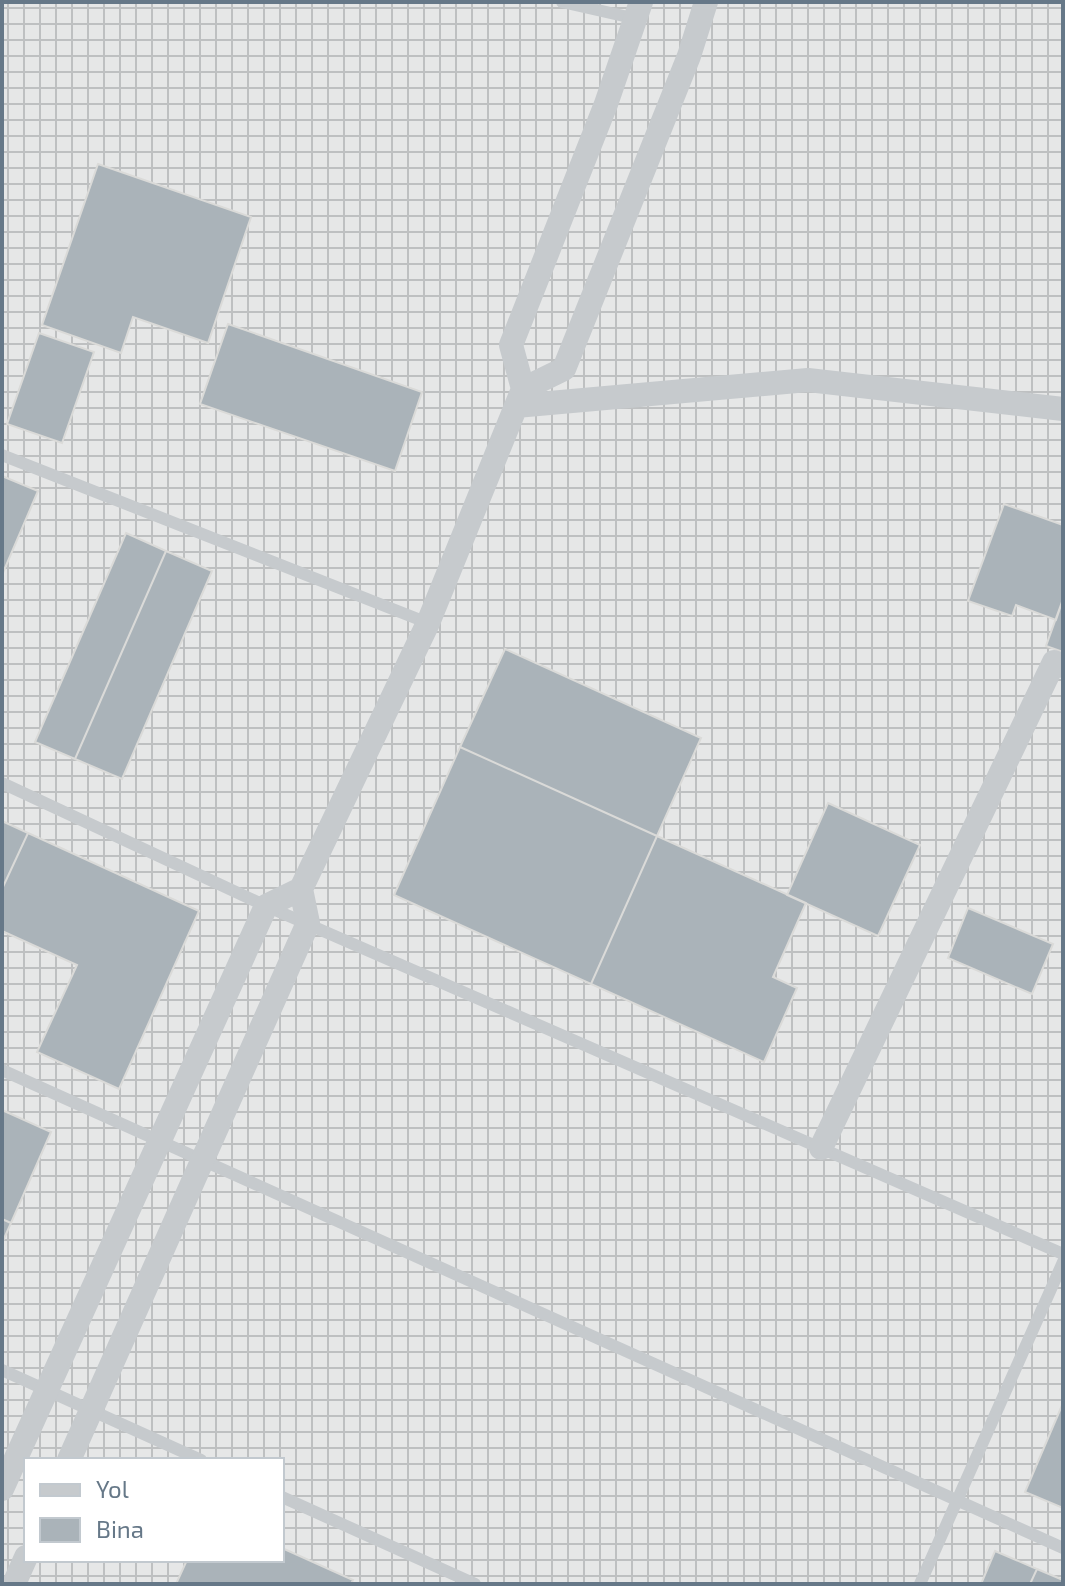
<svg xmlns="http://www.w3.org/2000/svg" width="1065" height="1586" font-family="'Exo 2',sans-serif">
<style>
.industrial{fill:url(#industrial-grid);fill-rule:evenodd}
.building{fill:#aab3b9;stroke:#dadad8;stroke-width:2}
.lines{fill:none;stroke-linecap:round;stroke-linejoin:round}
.lane{stroke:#c6cacd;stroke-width:12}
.street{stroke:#c6cacd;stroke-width:24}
</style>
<defs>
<pattern id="industrial-grid" width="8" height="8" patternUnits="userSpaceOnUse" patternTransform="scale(2)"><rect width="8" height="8" fill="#e6e7e7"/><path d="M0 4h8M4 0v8" fill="none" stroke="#bec0c1"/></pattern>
</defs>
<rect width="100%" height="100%" fill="#f8f8f6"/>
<path class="industrial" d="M2,2H1063V1584H2ZM26,1460H282V1560H26Z"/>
<path class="building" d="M98,164L251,217L208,343L133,317L121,353L42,325Z
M228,324L422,392L395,471L200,404Z
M39,333L94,352L62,443L7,424Z
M2,476L38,491L2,575Z
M1004,504L1063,525V599L1056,620L1016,605L1012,616L968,601Z
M126,533L166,551L75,759L35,742Z
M166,551L212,571L122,779L75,759Z
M1063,599V652L1046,646Z
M505,649L701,738L657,836L460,747Z
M460,747L657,836L591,984L394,895Z
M828,803L920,845L878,936L787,895Z
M2,821L28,833L2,889Z
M28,833L199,911L119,1089L37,1052L77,965L2,931V889Z
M657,836L806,903L773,977L797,988L764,1062L591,984Z
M968,908L1053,944L1032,994L948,958Z
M2,1110L51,1132L11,1223L2,1219Z
M2,1219L11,1223L2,1243Z
M1063,1403V1508L1025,1492Z
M282,1548L353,1580L351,1584H176L187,1560H282Z
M995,1551L1037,1569L1030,1584H981Z
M1037,1569L1063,1580V1584H1030Z"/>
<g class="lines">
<path class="lane" d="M562,2L637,19
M2,455L428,623
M2,783L266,906L1063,1254
M2,1070L1063,1548
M2,1370L201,1460
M282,1497L475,1584
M920,1584L1063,1262"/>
<path class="street" d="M523,389L564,369L689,56L706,2
M516,406L808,380L1063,409
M821,1148L1054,662L1063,666
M69,1460L308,923L301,889L428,623L523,389L511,345L606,104L641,2
M2,1489L266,906L301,889
M14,1584L26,1557"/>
</g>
<rect width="1065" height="1586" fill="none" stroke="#667888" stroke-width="8"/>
<rect x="24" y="1458" width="260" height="104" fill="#ffffff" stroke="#c2c9cf" stroke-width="2"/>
<rect x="40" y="1484" width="40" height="12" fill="#c6cacd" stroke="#c2c9cf" stroke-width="2"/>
<text x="96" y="1498" font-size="24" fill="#667888">Yol</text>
<rect x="40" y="1518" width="40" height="24" fill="#aab3b9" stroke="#c2c9cf" stroke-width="2"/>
<text x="96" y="1538" font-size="24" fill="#667888">Bina</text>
</svg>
